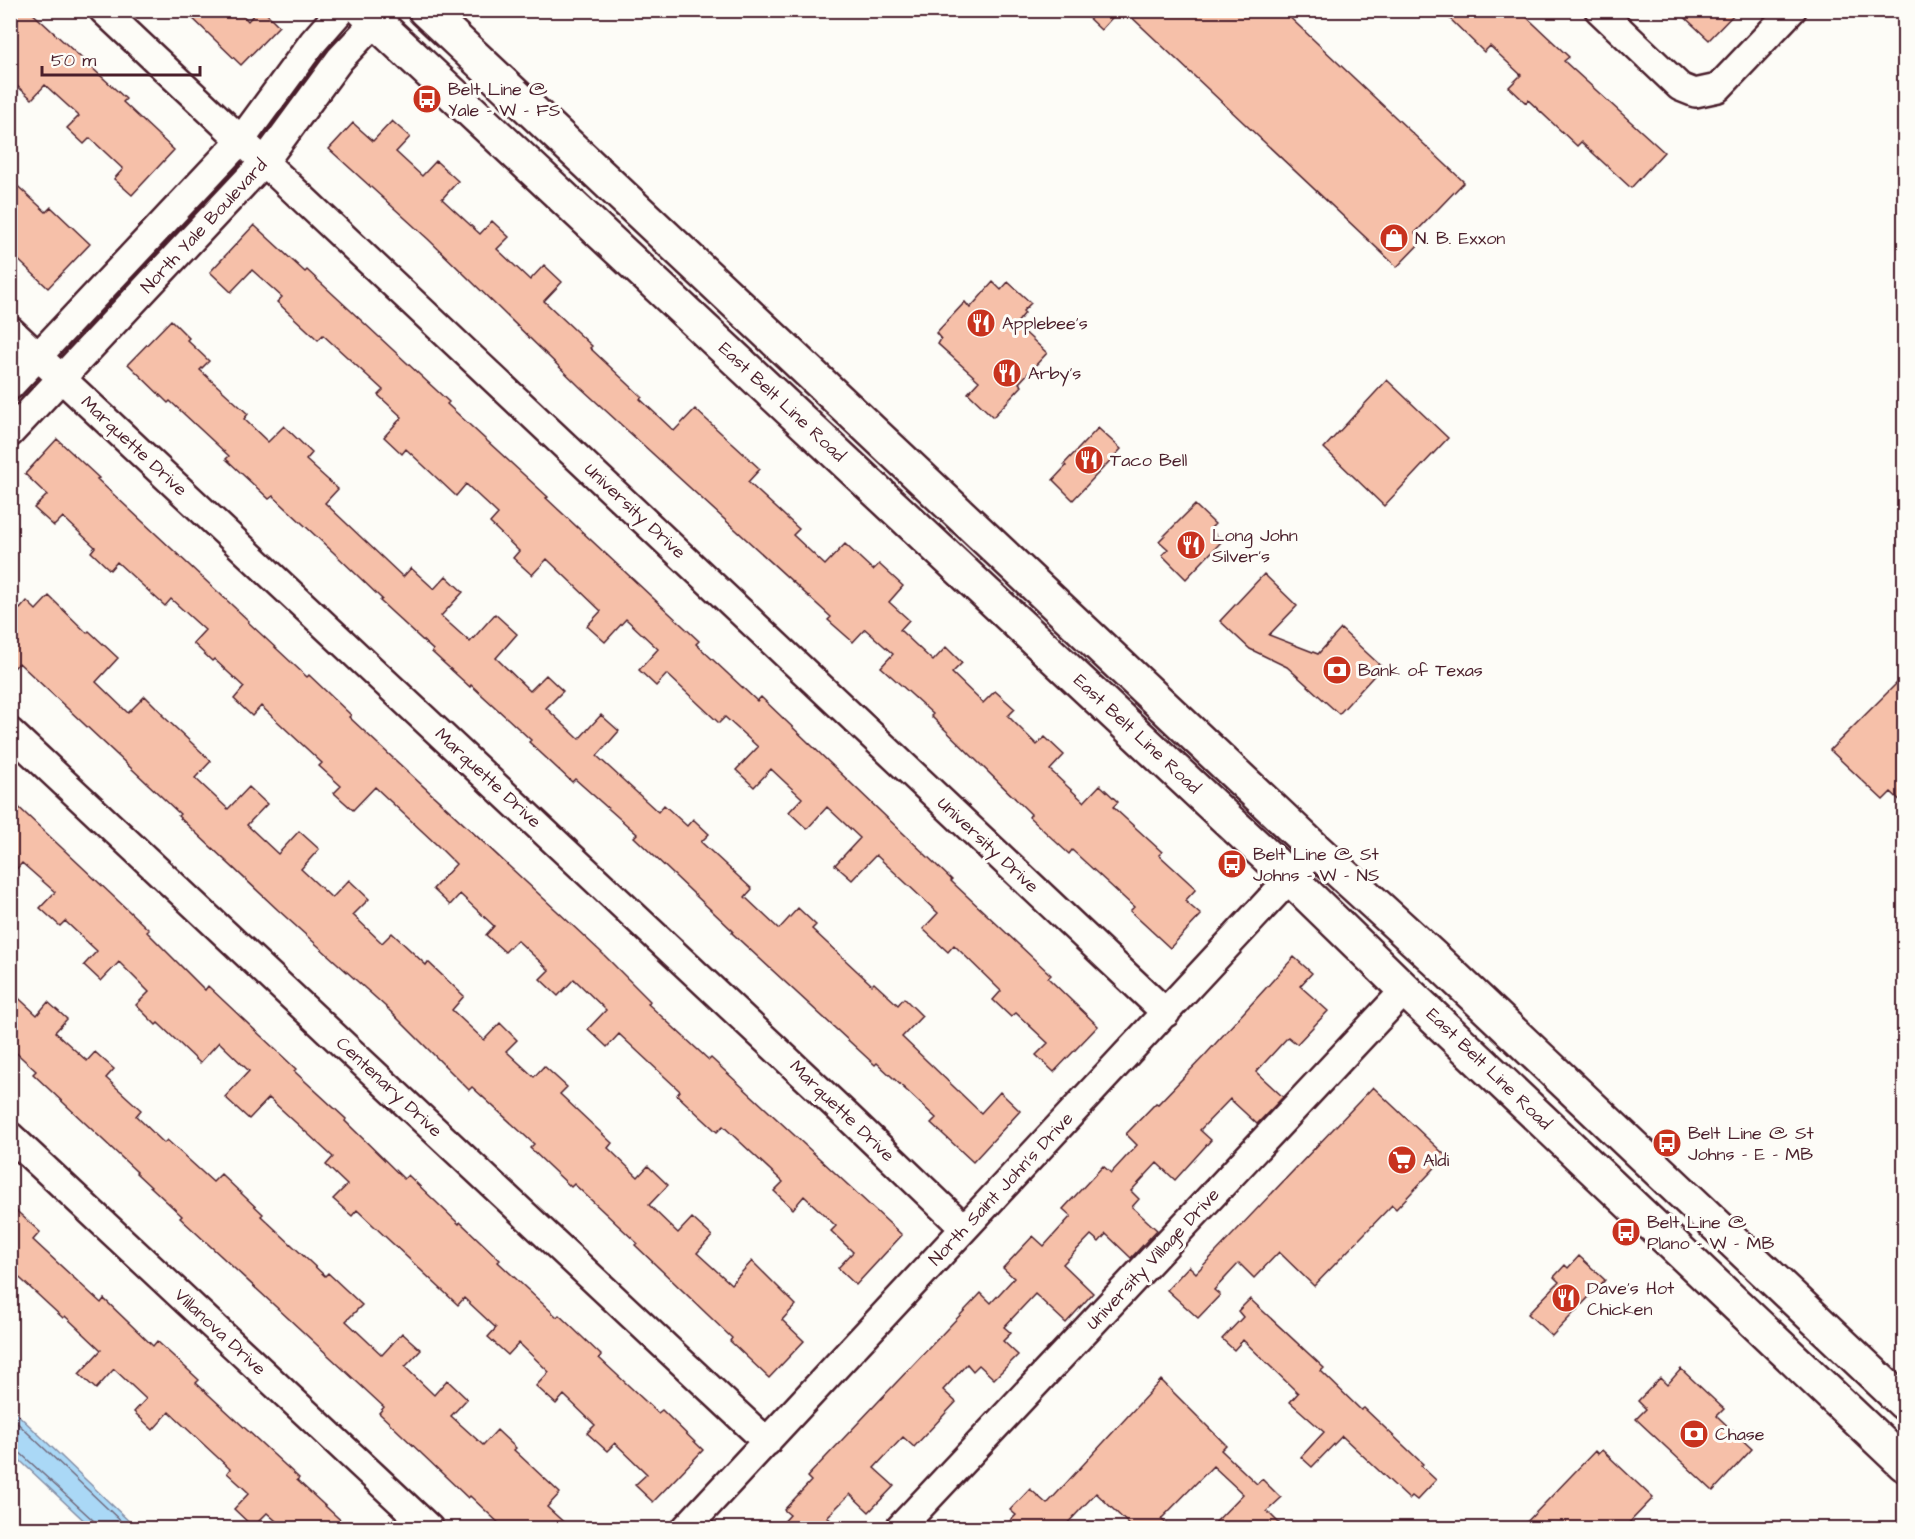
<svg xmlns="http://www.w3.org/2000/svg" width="1915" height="1539" font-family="'Architects Daughter',sans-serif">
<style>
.water{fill:#aad8f6;stroke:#848ea5;stroke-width:1.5}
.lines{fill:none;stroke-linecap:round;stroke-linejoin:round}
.shore{stroke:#70697c;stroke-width:1.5}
.building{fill:#f6c0a9;stroke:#4a1f2b;stroke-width:1.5}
.minor-casing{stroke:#4a1f2b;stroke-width:32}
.major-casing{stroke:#4a1f2b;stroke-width:38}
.minor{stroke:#fdfcf7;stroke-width:27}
.major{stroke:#fdfcf7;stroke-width:33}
.labels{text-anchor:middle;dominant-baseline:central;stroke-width:6;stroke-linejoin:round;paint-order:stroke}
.poi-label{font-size:18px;fill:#4a1f2b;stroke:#fdfcf7;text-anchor:start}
.street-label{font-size:18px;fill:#4a1f2b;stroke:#fdfcf7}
</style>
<rect width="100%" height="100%" fill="#fdfcf7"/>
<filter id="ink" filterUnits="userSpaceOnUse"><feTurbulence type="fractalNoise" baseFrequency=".0167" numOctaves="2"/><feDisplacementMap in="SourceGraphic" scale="12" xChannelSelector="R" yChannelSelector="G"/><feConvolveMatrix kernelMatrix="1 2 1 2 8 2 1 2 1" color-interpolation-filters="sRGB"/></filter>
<g filter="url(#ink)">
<path class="water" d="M10,1408H11L136,1528H92L11,1452Z"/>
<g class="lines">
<path class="shore" d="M10,1416L128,1528
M10,1448L17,1450L94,1521L96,1528"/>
</g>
<path class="building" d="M10,10H29L126,99L123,102L174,150L132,195L114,179L123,169L90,138L84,144L67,128L79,116L45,85L32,99L10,80Z
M184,10H238L248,21L258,10H263L279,26L241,65Z
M1080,10H1119L1101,30Z
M1124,10H1282L1464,182L1415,233L1423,240L1397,267Z
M1441,10H1519L1569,57L1564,61L1664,152L1631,188L1581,142L1577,146L1528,100L1526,103L1509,87L1521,75L1490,46L1484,52Z
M1677,10H1738L1709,40Z
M392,121L410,137L396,152L422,176L436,161L458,181L442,199L480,234L492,221L509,237L497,249L530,280L544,265L562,282L544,301L592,346L590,348L642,397L640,399L674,431L695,409L760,469L748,482L799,529L793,535L825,565L845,544L873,570L879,564L903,586L889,602L909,620L900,630L933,661L946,647L962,663L952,673L983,703L995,691L1015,709L1008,716L1037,745L1045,737L1064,755L1050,770L1084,802L1100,785L1118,802L1113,807L1162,852L1159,855L1196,889L1185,901L1201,915L1170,948L1130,911L1134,907L1072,850L1069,854L1029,817L1031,814L931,716L933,714L881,667L893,654L865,629L853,642L828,620L831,617L581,388L428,239L329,149L353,123L373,141Z
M10,179L46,212L51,207L90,244L48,288L10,252Z
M254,225L305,272L307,270L449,402L447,404L548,497L546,498L699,641L696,644L757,701L761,697L952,880L951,881L1051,975L1048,978L1098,1026L1054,1072L1036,1055L1048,1043L1016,1013L1011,1017L993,1000L1001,991L954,945L948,952L923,929L938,913L876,855L852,880L835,865L860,838L827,807L807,829L789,812L802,798L771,769L754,787L736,770L758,747L725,717L719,723L667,674L656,686L639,670L658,649L626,619L605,642L587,626L601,611L547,559L532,575L513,558L519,551L490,523L498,514L466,484L456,496L406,449L402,454L384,437L402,417L378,395L383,390L323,335L318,340L277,302L282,297L252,270L231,292L210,272Z
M993,282L1001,290L1008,282L1031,303L1023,311L1025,313L1016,324L1047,353L1019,383L1022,386L993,417L968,393L979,381L938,344L941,339L936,333L965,302L970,308Z
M171,320L189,338L187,340L209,361L200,370L248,414L244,419L268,442L284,426L312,453L306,460L338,489L325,503L403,577L411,568L434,589L446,576L463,592L441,616L470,642L495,614L517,634L496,658L530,691L546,675L563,691L546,708L579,739L601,715L619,731L597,756L658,812L664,805L687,826L693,819L709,834L701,842L752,889L745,897L779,929L798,908L816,925L812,929L872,985L874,983L898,1005L904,998L922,1016L902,1037L981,1113L1000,1092L1020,1111L973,1162L931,1123L936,1118L877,1063L875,1065L732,933L733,931L634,837L637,834L575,779L572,782L529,742L531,740L471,685L470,687L432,652L433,650L380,601L382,599L333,552L273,496L269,499L226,459L229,456L170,401L168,403L128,364Z
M1387,380L1448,438L1384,506L1324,448Z
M1098,428L1121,449L1073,500L1053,480L1066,466L1064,464Z
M57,439L99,478L97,479L249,621L248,622L307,677L309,675L351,715L349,717L600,951L650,1001L648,1004L709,1060L711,1058L902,1235L856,1285L838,1268L853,1252L831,1231L836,1226L804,1196L793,1209L774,1191L783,1182L723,1126L717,1132L677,1095L680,1091L619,1034L607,1047L588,1029L606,1010L574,979L558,996L540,979L549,970L517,940L505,952L486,935L494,926L460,894L450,905L433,889L456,864L437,845L375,787L353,810L334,793L341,786L319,766L322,763L261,706L252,716L234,699L244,687L214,659L212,661L193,643L205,630L171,599L165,606L117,562L110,570L91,552L95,547L63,517L54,526L34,508L47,495L25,474Z
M1195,505L1215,524L1210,529L1222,541L1186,579L1162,555L1168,549L1159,541Z
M1264,574L1297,606L1269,635L1318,654L1341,629L1382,667L1339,714L1287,667L1250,649L1220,621Z
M49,596L87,633L89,631L118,658L96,682L128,713L145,696L163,714L162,715L211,761L195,778L228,809L249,787L267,804L247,825L278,854L299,831L319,849L301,869L332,898L349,880L369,899L353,915L382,943L392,933L426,965L428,962L464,996L452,1010L484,1040L500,1023L517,1040L506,1051L534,1077L544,1066L567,1087L560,1094L612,1143L608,1148L638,1177L648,1166L668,1185L649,1205L678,1233L692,1218L712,1236L697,1253L731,1284L752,1261L796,1305L782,1320L804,1341L769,1378L730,1341L732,1338L635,1245L637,1243L574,1184L571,1187L530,1148L534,1144L472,1087L469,1090L386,1007L278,910L178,816L180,814L19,663L10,672V600L20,609L27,601L36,610Z
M1905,675V805L1891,792L1883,800L1830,750Z
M10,799L149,930L147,932L205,990L208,986L296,1069L294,1071L346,1119L345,1121L404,1179L408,1175L459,1224L460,1222L500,1260L498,1262L557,1317L559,1315L601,1355L599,1358L658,1413L662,1410L703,1450L653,1502L635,1485L647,1474L615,1443L607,1451L587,1433L595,1425L564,1395L556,1404L536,1386L549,1372L519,1343L508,1355L488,1337L496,1328L464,1298L458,1305L357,1210L352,1216L333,1199L347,1185L326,1165L333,1157L269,1098L249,1119L225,1097L249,1071L219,1042L200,1063L158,1023L156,1025L136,1005L149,992L119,962L101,981L84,965L97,951L65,921L60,926L40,908L55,892L22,863L10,876Z
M1294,957L1312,973L1300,986L1328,1011L1297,1044L1288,1037L1256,1072L1283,1097L1257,1124L1230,1099L1200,1130L1211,1140L1175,1180L1157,1163L1131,1191L1139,1199L1132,1207L1157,1230L1131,1258L1106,1234L1099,1242L1091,1235L1063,1264L1093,1293L1066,1323L1035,1294L1004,1327L1011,1333L1003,1341L1018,1355L994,1379L979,1365L973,1371L967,1364L943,1390L956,1402L914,1447L903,1437L874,1468L894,1486L869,1512L850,1494L827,1517L840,1528H778L790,1515L784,1510L811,1481L807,1477L981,1293L991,1303L1014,1278L1003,1268L1033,1236L1044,1246L1071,1216L1063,1209L1103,1166L1111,1173L1137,1145L1126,1134L1156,1103L1158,1104L1206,1054Z
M10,990L37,1015L48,1002L67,1019L55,1032L87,1061L95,1052L114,1069L106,1078L141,1110L136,1116L164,1143L167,1140L213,1182L221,1174L263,1214L261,1216L325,1276L328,1273L362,1305L346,1321L382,1355L402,1333L421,1350L405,1367L434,1395L447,1380L467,1399L451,1416L483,1445L497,1430L516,1448L514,1450L560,1493L547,1507L570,1528H504L470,1496L468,1498L379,1413L384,1407L180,1218L182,1216L136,1173L137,1172L33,1074L36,1071L10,1047Z
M1373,1087L1446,1156L1396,1209L1392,1205L1314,1286L1279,1252L1254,1278L1239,1263L1214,1290L1220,1295L1198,1318L1167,1290L1189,1266L1196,1273Z
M10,1205L40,1232L33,1240L101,1303L104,1299L153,1346L157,1341L199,1380L196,1383L299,1478L297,1480L349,1528H284L267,1513L253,1527L234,1509L249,1493L227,1473L230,1469L169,1412L153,1430L134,1412L146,1399L114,1369L96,1389L79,1374L101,1350L65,1316L63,1318L10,1269Z
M1579,1256L1605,1280L1552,1336L1528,1314L1559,1282L1554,1277L1565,1265L1568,1268Z
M1250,1299L1324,1368L1321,1371L1361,1410L1364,1408L1423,1464L1421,1466L1436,1480L1417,1500L1412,1496L1409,1499L1342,1436L1312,1467L1301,1457L1324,1432L1290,1402L1298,1393L1243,1340L1234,1350L1222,1339L1243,1317L1238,1311Z
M1681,1369L1724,1409L1717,1416L1752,1449L1713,1491L1636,1419L1646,1409L1638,1401L1660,1378L1667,1385Z
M1161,1380L1226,1445L1221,1450L1257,1484L1262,1479L1281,1498L1267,1511L1284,1528H1210L1243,1494L1213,1466L1161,1519L1171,1528H1133L1096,1493L1063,1528H1003L1016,1515L1010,1510L1030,1489L1047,1504Z
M1602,1450L1653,1498L1624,1528H1521L1595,1451L1598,1454Z"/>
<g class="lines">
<g class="minor-casing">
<path id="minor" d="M103,10L1166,1013
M1599,10L1680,87L1695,93L1718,88L1792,10
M10,330L845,1114L964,1228
M10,386L241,140L313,42L341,10
M10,433L265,161L340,59L386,10
M10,732L767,1442
M10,1136L429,1528
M686,1528L1316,850
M900,1528L1405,990"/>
</g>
<g class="major-casing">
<path id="major" d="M363,10L1290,878L1405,990L1904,1464
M425,10L1316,850L1434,958L1904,1403"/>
</g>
<use href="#minor" class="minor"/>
<use href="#major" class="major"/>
</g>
</g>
<defs>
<g id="bus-disc" transform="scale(1.5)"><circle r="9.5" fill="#c8321e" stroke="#fdfcf7"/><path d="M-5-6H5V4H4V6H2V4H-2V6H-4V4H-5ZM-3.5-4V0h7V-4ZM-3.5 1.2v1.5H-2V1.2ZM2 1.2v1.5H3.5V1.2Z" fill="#fff"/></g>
<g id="shop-disc" transform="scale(1.5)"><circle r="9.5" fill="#c8321e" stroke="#fdfcf7"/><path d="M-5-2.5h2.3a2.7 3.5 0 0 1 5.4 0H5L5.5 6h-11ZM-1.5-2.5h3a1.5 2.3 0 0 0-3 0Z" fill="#fff"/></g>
<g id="restaurant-disc" transform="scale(1.5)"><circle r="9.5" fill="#c8321e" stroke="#fdfcf7"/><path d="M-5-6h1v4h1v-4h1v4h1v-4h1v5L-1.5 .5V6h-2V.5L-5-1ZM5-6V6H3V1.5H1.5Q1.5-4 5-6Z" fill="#fff"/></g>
<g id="bank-disc" transform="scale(1.5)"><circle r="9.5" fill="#c8321e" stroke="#fdfcf7"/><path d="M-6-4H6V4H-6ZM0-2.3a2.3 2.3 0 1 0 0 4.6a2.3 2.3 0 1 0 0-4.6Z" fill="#fff"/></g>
<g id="supermarket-disc" transform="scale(1.5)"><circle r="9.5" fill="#c8321e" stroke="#fdfcf7"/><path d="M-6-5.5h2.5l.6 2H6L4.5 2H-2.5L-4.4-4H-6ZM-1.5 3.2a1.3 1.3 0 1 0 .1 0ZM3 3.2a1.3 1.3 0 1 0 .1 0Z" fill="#fff"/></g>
</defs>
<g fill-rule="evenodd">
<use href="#bus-disc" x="427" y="99"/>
<use href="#shop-disc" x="1394" y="238"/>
<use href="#restaurant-disc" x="981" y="323"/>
<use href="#restaurant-disc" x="1007" y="373"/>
<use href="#restaurant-disc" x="1089" y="460"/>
<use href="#restaurant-disc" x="1191" y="545"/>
<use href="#bank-disc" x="1337" y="670"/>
<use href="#bus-disc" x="1232" y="864"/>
<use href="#bus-disc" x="1667" y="1143"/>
<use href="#supermarket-disc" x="1402" y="1160"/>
<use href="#bus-disc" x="1626" y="1232"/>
<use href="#restaurant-disc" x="1566" y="1298"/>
<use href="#bank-disc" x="1694" y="1434"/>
</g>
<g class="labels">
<g class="poi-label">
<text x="448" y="89">Belt Line @<tspan x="448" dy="21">Yale - W - FS</tspan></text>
<text x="1415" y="238">N. B. Exxon</text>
<text x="1002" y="323">Applebee's</text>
<text x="1028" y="373">Arby's</text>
<text x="1110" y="460">Taco Bell</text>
<text x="1212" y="535">Long John<tspan x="1212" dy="21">Silver's</tspan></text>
<text x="1358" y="670">Bank of Texas</text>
<text x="1253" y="854">Belt Line @ St<tspan x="1253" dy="21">Johns - W - NS</tspan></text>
<text x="1688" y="1133">Belt Line @ St<tspan x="1688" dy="21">Johns - E - MB</tspan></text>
<text x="1423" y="1160">Aldi</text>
<text x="1647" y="1222">Belt Line @<tspan x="1647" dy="21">Plano - W - MB</tspan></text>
<text x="1587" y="1288">Dave's Hot<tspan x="1587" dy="21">Chicken</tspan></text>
<text x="1715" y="1434">Chase</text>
</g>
<g class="street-label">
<text transform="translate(204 226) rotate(-47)">North Yale Boulevard</text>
<text transform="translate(782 402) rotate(43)">East Belt Line Road</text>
<text transform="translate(134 446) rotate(43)">Marquette Drive</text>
<text transform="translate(635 511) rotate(43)">University Drive</text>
<text transform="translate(1137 734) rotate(43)">East Belt Line Road</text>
<text transform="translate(488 778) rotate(43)">Marquette Drive</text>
<text transform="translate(988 845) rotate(43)">University Drive</text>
<text transform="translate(1489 1069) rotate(44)">East Belt Line Road</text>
<text transform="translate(389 1087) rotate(43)">Centenary Drive</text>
<text transform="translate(842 1111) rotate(44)">Marquette Drive</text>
<text transform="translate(1001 1189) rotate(-47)">North Saint John's Drive</text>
<text transform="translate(1153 1259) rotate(-47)">University Village Drive</text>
<text transform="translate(220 1332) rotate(43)">Villanova Drive</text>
</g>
</g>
<rect width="1915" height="1539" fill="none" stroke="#fdfcf7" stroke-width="36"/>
<rect x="18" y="18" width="1879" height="1503" fill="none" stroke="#4a1f2b" stroke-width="2" filter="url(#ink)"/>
<path d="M42 66v9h158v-9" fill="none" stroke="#4a1f2b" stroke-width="3"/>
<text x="51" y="66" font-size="18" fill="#4a1f2b" stroke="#fdfcf7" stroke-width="4.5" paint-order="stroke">50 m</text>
</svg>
